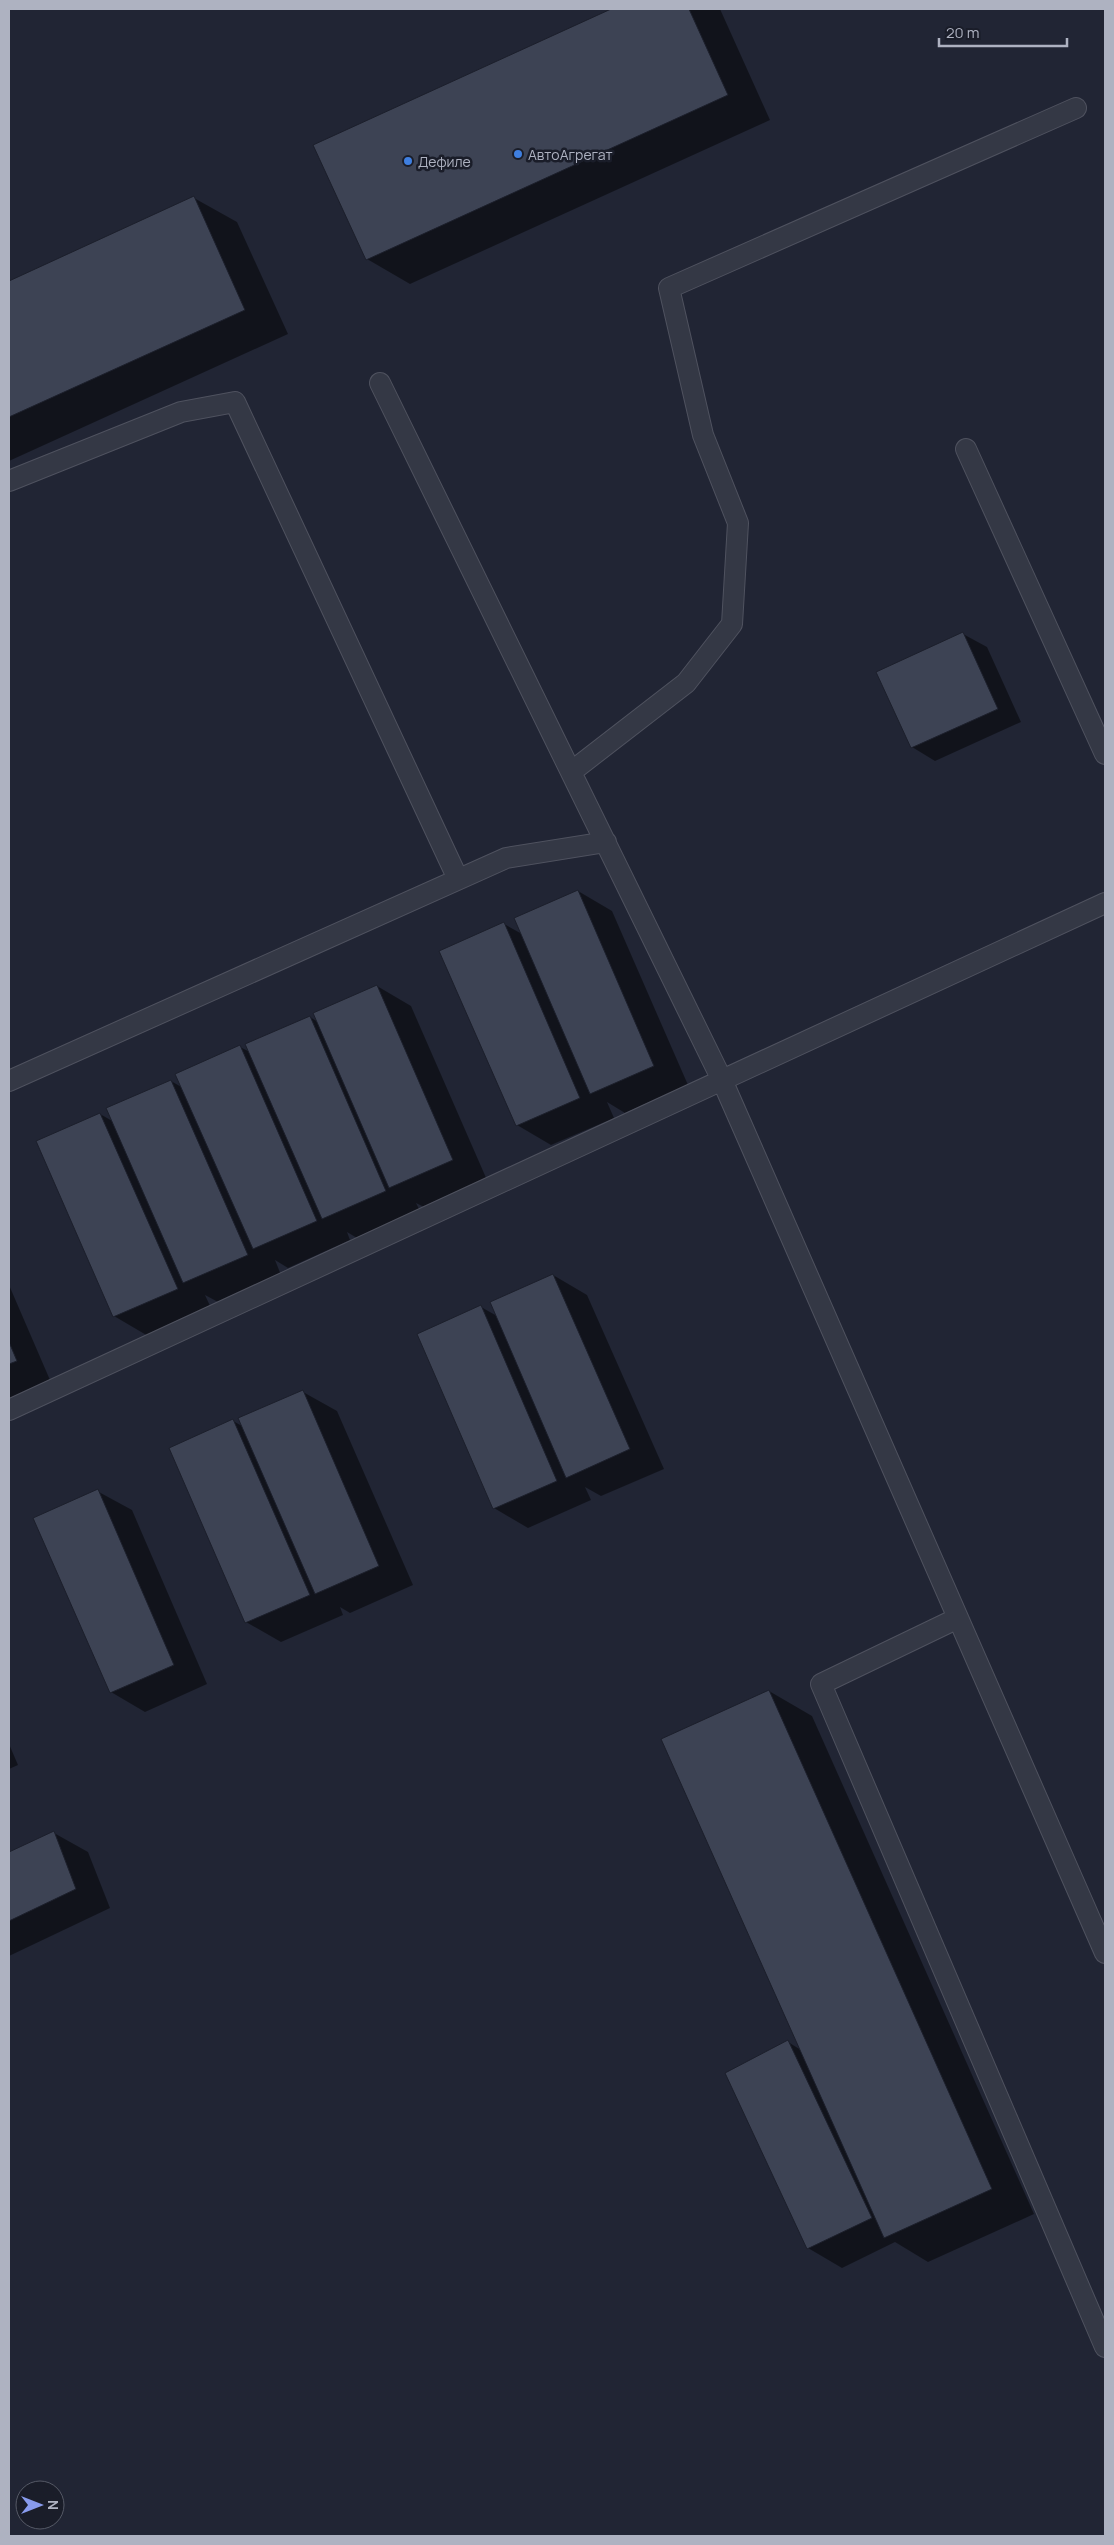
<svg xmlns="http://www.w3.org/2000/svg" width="1114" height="2545" font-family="Manrope,sans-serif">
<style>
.shadow{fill:#0007}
.building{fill:#3d4354;stroke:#1c1f2b}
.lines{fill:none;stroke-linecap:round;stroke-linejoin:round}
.lane-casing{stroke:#4f525f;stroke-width:22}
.lane{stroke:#343845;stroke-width:20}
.shop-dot{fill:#3f7fe0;stroke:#1a1d29;stroke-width:2}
.labels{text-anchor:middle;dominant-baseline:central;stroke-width:5;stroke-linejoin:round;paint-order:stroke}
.poi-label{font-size:14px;fill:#aeb2c1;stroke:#1a1d29;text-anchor:start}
</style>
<rect width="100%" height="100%" fill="#212534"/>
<path class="shadow" d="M614,9H720L770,120L410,284L367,259L315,145Z
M194,198L237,222L288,334L9,461V282Z
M963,634L987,647L1021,722L935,761L912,747Z
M578,891L612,911L688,1085L625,1113L607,1102L614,1118L551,1145L517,1125L504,924L522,934Z
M377,986L411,1006L487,1180L424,1207L416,1203L420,1211L357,1238L347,1232L350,1240L288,1268L275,1260L281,1275L218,1302L205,1295L211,1308L148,1336L114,1316L100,1114L114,1122L171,1081L183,1088L240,1047L250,1052L310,1017L318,1022Z
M553,1275L587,1295L664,1469L601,1496L585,1487L591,1500L528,1528L494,1508L481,1307L497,1316Z
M9,1285L50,1380L9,1399Z
M303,1392L337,1411L413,1585L350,1613L340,1607L343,1615L281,1642L246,1622L171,1448L233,1421L242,1426Z
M97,1491L132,1510L207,1684L145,1712L111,1692Z
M769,1691L812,1716L1034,2214L928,2262L895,2242L842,2268L808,2248L788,2042L801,2050Z
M9,1744L18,1765L9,1769Z
M54,1833L88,1852L110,1908L9,1956V1853Z"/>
<path class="building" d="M611,9H689L728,95L366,260L313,145Z
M194,196L245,310L9,417V281Z
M963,632L998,709L911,748L876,672Z
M578,890L654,1066L590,1094L514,918Z
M504,922L580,1098L516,1126L439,951Z
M377,985L453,1160L389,1188L313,1013Z
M310,1016L386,1191L322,1219L245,1044Z
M240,1045L317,1221L253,1249L175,1074Z
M171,1080L248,1255L183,1283L106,1108Z
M100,1113L178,1289L113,1317L36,1141Z
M553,1274L630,1449L566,1478L490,1302Z
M481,1305L557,1481L493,1509L417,1334Z
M9,1342L17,1361L9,1364Z
M303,1390L379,1566L315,1594L238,1418Z
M233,1419L310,1595L245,1623L169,1448Z
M98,1489L174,1665L110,1693L33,1518Z
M769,1690L992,2189L884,2238L661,1739Z
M54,1831L76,1889L9,1921V1852Z
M788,2040L872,2218L807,2249L725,2073Z"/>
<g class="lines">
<g class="lane-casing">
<path id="lane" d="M380,383L722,1080L1105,1953
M966,449L1105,754
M9,481L181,412L235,402L458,879
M571,772L686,683L732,624L738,523L703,435L669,288L1076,108
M9,1081L506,858L606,842
M9,1410L1105,903
M958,1618L821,1684L1105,2347"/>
</g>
<use href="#lane" class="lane"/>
</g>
<g class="shop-dot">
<circle cx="518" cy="154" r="5"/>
<circle cx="408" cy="161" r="5"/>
</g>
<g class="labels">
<g class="poi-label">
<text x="528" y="154">АвтоАгрегат</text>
<text x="418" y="161">Дефиле</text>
</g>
</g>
<rect width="1114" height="2545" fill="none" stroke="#aeb2c1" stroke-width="20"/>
<g transform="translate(40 2505) rotate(90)"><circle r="24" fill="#1a1d29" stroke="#555966"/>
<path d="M0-4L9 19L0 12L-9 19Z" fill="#889bed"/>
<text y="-8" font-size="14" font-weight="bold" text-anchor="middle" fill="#aeb2c1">N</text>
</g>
<path d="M939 38v8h128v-8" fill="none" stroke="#aeb2c1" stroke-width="2.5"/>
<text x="946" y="38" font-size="15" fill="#aeb2c1" stroke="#1a1d29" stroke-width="4" paint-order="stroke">20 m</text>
</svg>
